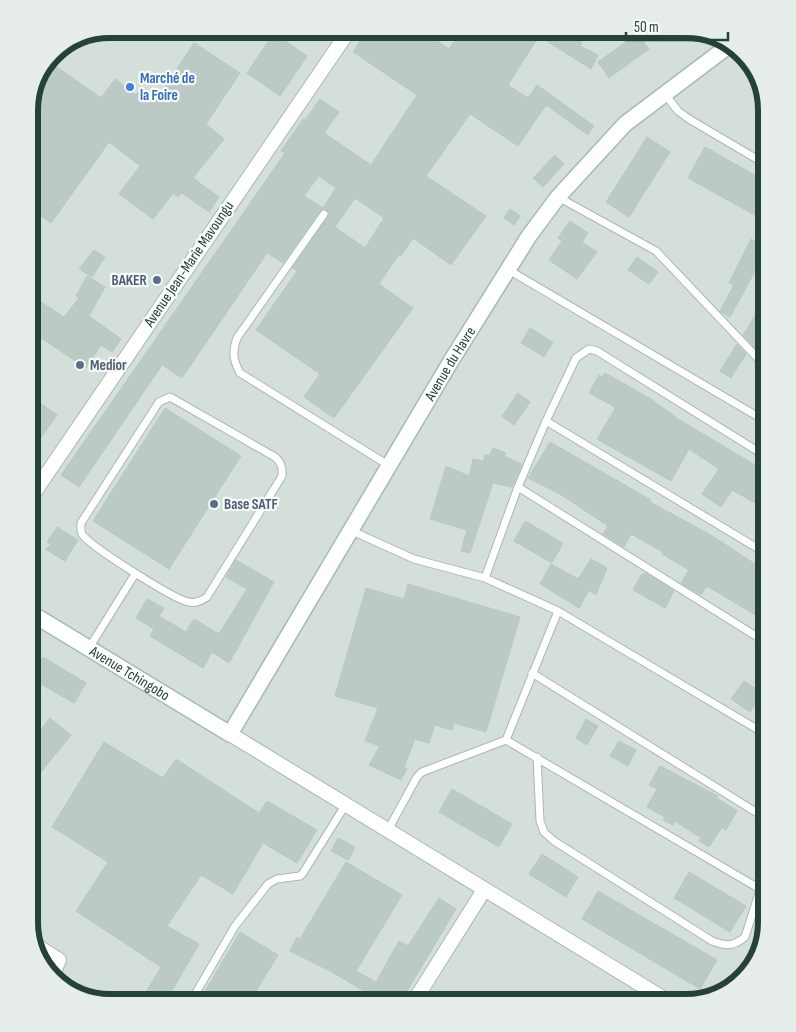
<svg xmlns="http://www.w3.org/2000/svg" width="796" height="1032" font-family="'Sofia Sans Condensed',sans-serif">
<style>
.built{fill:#d4dfda}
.building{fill:#bbcac4;stroke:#b8c9c2;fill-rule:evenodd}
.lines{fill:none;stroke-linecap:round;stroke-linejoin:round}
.lane-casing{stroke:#a8b8b2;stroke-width:9}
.street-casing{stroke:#a8b8b2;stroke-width:16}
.secondary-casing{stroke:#a4bbb3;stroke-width:18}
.lane{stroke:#fff;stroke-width:7}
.street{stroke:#fff;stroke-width:14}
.secondary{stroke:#fff;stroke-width:15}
.shop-dot{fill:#3f7fe0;stroke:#f7fbf9;stroke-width:2}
.service-dot{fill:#5c6f8a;stroke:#f7fbf9;stroke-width:2}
.labels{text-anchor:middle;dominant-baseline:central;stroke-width:4.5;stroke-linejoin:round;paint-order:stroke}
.shop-label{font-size:15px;font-weight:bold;fill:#366cbe;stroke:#f7fbf9;text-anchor:start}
.street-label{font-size:15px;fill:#24423a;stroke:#f7fbf9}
.service-label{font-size:15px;font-weight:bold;fill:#4e5e75;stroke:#f7fbf9;text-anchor:start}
.rim{fill:none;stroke:#24423a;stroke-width:6}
</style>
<rect width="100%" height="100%" fill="#e6efeb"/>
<path class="built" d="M110,29H691L727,40L754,65L767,110V923L757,963L731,990L687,1003H105L69,992L42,967L29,922V104L56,49Z"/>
<path class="building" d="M368,29H420L449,49L463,29H561L582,42L580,46L598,55L591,69L539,36L508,85L528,98L537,85L594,126L588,135L546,105L518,146L470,114L426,176L486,216L451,265L413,238L401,256L399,254L379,284L413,308L334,418L304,397L320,374L256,330L297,271L292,268L328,217L329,211L324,209L320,211L283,263L267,253L182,378L162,365L79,487L61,475L285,153L281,151L303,119L305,120L320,99L339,112L324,133L371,165L417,95L353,52ZM319,176L336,188L323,208L304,196ZM355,198L384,218L365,248L335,227Z
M274,33L307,56L280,96L247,73Z
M637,34L649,49L609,78L598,62Z
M194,43L240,73L206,124L224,139L193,178L219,197L209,212L182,193L178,197L173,193L153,219L119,194L140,166L109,142L51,223L29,207V104L50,62L101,98L115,79L136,95L138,92L154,103Z
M767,118V143L755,133Z
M647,137L670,152L629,217L606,202Z
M705,147L767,182V222L688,178Z
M555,155L564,164L543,187L533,178Z
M510,209L520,216L514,225L504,218Z
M570,221L588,233L582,242L597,252L577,279L549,260L562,241L558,238Z
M751,239L765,247L753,267L756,269L730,317L720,311L734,285L729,283Z
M94,250L105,257L92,277L79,269Z
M637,257L658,272L649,284L628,270Z
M87,276L105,287L89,316L121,339L112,352L101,345L86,368L29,330V294L64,317L79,298L76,296Z
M767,296V356L757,350L743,335Z
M530,328L553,342L544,357L521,343Z
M737,344L746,354L731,378L720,371Z
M605,373L651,399L678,419L767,472V488L757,504L732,490L721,507L702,494L719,469L689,449L671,481L597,439L615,409V407L589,393L599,375L602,377Z
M518,393L530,402L514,425L502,416Z
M33,398L57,415L38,442L29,436V405Z
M165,408L241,456L169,569L93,521Z
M550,442L651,500L650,502L711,535L767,572V622L707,586L701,595L681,583L689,570L662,554L663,552L631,534L624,547L603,534L608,526L560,494L528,478Z
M493,448L506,453L504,456L522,464L512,487L493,483L470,553L461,551L467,530L430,519L446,466L469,476L473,459L483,461L485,455H490Z
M525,521L563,543L552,563L514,541Z
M57,527L78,540L65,561L45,549L51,545L47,542Z
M591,559L607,568L596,595L589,590L579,608L540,584L551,564L578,579Z
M236,560L274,582L229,663L212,652L203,668L150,636L154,629L136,618L147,599L164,608L159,616L186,632L194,619L219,634L247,589L226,577Z
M646,573L674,591L665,608L633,590L641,575Z
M408,584L520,617L486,732L454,723L452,730L435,725L429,743L415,739L404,767L407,769L401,780L369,765L380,746L365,741L378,708L335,696L366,588L404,599Z
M43,657L86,683L74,703L30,678Z
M744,681L762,693L750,712L731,699Z
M50,718L71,735L29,787V744Z
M586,719L598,726L587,745L576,738Z
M619,741L636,750L628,766L610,756Z
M104,742L163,778L176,759L259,813L267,801L317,830L297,863L263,843L233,894L201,875L167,926L199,944L165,1003H154L143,997L161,967L76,911L108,862L52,827Z
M660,766L718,796L717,798L737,811L726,830L722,827L709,847L699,841L701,838L675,821L673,825L663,820L665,817L647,807L657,789L649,785Z
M452,789L512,824L499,847L439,812Z
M338,838L355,847L348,860L331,851Z
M542,854L578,877L566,897L529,874Z
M346,862L402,895L356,971L376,982L399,941L408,946L439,898L456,909L400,1003H384L332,972L290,951L297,937L300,939Z
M689,872L746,906L730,932L674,898Z
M598,891L717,960L700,989L582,919Z
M240,932L278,955L249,1003H198Z"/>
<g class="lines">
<g class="lane-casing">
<path id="lane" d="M664,93L678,111L689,119L767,165
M558,197L656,251L767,368
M324,214L237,338C232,351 233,360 240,373L388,465
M507,269L767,422
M170,397L275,457C281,462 283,467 282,476L207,597C200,602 194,604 185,601C170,596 89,546 82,534C80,530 81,526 81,523L159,402Z
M546,421L767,554
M518,487L767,643
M352,531L414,559L485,578L558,611L767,735
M485,578L518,487L546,421L576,358L589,349L597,351L767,457
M89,648L135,574
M532,673L767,819
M506,740L760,889
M537,757L540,821L544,832L554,841L712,941C726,946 733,947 745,937L767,868
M388,830L417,777L422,772L506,740L558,611
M190,1003L235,926L268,884L277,879L300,876L303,873L346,804"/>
</g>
<g class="street-casing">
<path id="street" d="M29,500L350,29
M230,734L671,1003
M35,945L59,960L52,976
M413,1003L484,890"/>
</g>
<g class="secondary-casing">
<g id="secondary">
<path id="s1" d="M29,612L230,734L451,361L529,236L558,197L625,124L731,44"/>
</g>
</g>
<use href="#lane" class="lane"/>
<use href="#street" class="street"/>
<use href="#secondary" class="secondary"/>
</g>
<circle class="shop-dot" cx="130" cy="87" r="5"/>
<g class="service-dot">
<circle cx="157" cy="280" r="5"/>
<circle cx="80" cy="365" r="5"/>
<circle cx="214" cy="504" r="5"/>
</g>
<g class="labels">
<g class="shop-label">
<text x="140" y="78">Marché de<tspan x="140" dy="17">la Foire</tspan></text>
</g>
<g class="street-label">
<text transform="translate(189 264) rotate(-56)">Avenue Jean-Marie Mavoungu</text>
<text stroke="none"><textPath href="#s1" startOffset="666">Avenue du Havre</textPath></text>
<text stroke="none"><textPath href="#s1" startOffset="118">Avenue Tchingobo</textPath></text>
</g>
<g class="service-label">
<text x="147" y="280" text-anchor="end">BAKER</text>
<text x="90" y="365">Medior</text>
<text x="224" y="504">Base SATF</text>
</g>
</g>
<path d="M0 0H796V1032H0ZM110 38H686A72 72 0 0 1 758 110V922A72 72 0 0 1 686 994H110A72 72 0 0 1 38 922V110A72 72 0 0 1 110 38Z" fill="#e6ecea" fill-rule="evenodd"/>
<path class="rim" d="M110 38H686A72 72 0 0 1 758 110V922A72 72 0 0 1 686 994H110A72 72 0 0 1 38 922V110A72 72 0 0 1 110 38Z"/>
<path d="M626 32v8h102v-8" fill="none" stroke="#24423a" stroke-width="2.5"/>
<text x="634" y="32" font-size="15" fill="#24423a" stroke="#f7fbf9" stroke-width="4" paint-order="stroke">50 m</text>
</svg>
